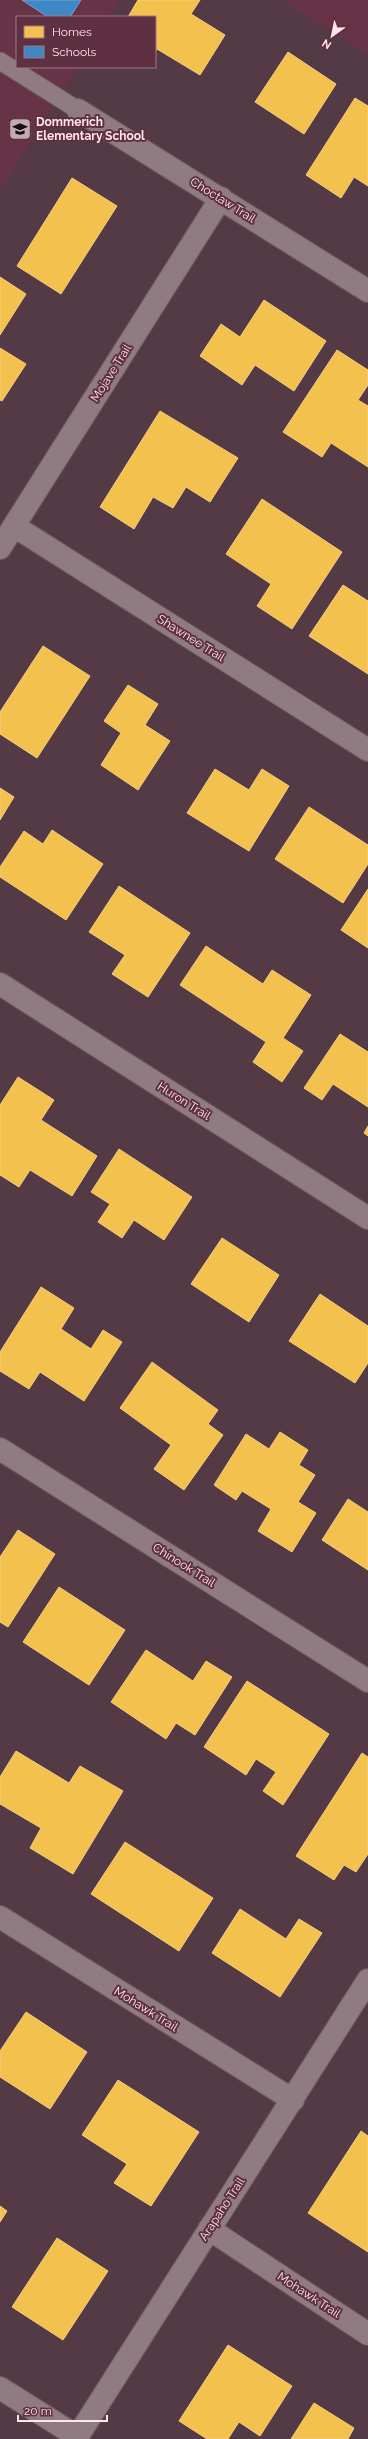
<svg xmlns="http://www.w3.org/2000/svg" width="368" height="2439" font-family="Raleway,sans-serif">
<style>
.built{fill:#663347}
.homes{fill:#f2c14e;stroke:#f6cc7e}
.schools{fill:#3f88c5;stroke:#79a4d1}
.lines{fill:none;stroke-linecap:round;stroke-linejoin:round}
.service-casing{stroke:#6f5a62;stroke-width:19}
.minor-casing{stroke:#6f5a62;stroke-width:24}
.service{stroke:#907b82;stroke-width:17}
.minor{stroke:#907b82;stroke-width:22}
.labels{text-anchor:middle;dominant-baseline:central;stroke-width:4;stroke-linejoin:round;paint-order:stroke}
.poi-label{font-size:12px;font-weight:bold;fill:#ffe6ee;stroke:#5f2f42;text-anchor:start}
.street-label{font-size:12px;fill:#ffe6ee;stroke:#5f2f42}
</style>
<rect width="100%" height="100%" fill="#543a44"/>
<path class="built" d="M0,0H120L110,17H17V67H78L0,191Z
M282,0H368V55Z"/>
<path class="homes" d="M138,0H200L191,14L225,35L200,75L157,49L155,52V17H128Z
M288,52L336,84L304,134L255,102Z
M355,98L368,106V186L354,177L341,198L306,175Z
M72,178L117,206L61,294L17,266Z
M0,277L26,294L0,335Z
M264,300L326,341L294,391L255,365L242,385L200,356L221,324L240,337Z
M0,348L26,364L2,401L0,400Z
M337,350L368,370V385L358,400L368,406V467L331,443L322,457L283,432Z
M160,411L238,458L210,502L186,487L173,508L153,497L134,529L100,507Z
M262,499L342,552L292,629L257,606L271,584L226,554Z
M343,585L368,601V674L309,636Z
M43,646L90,676L37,758L0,734V712Z
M128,685L158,704L145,725L170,741L138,790L101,765L121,733L104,721Z
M215,769L249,790L262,769L289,786L249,851L187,813Z
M0,788L14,797L0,820Z
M309,807L368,845V864L343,903L275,859Z
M52,830L103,864L66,920L0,877V867L24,831L43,844Z
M119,886L190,933L148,997L112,974L125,955L89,932Z
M368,889V948L341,930Z
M206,946L263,984L272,970L311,995L283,1038L303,1051L282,1082L253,1062L266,1042L180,985Z
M340,1034L368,1052V1107L333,1084L322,1100L304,1088Z
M18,1077L54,1100L41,1120L97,1156L72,1196L30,1170L19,1187L0,1175V1105Z
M368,1126V1136L364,1133Z
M119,1149L192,1197L164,1240L134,1220L122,1238L98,1222L110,1204L91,1192Z
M222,1238L279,1275L249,1322L191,1284Z
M41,1287L74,1308L61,1329L91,1349L103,1330L122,1342L84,1401L40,1372L29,1389L0,1371V1352Z
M320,1294L368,1326V1363L355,1383L289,1341Z
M152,1362L218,1410L208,1424L223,1435L184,1490L154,1469L171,1445L120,1408Z
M280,1432L308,1450L299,1465L315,1475L298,1502L316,1513L292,1552L258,1531L271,1509L242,1491L236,1500L214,1485L246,1434L269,1449Z
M348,1499L368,1512V1570L322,1540Z
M18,1530L55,1554L8,1627L0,1622V1557Z
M59,1587L125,1630L89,1685L23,1642Z
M146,1650L193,1681L206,1661L232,1677L195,1735L176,1723L166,1739L111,1702Z
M247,1681L329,1734L283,1805L263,1791L276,1772L256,1759L246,1775L204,1747Z
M16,1751L69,1783L80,1766L123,1791L73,1874L30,1848L41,1828L0,1804V1777Z
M362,1753L368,1757V1854L356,1872L344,1865L334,1880L296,1856Z
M125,1842L213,1898L179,1951L91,1894Z
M240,1909L286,1939L299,1919L322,1933L280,1997L212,1953Z
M26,2012L87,2052L50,2109L0,2077V2051Z
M118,2080L199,2132L151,2206L114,2183L127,2164L82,2135Z
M361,2131L368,2136V2252L308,2213Z
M0,2206L7,2211L0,2222Z
M57,2238L108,2271L63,2340L12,2307Z
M228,2345L292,2386L260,2436L239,2422L228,2439H207L179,2421Z
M314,2403L354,2428L348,2439H291Z"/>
<path class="schools" d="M22,0H81L70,17H48Z"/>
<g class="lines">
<g class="service-casing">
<path id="service" d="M0,61L78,110"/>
</g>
<g class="minor-casing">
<path id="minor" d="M78,110L368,291
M14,526L368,750
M0,548L221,198
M0,984L368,1218
M0,1449L368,1681
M0,1917L293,2100
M209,2229L368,2334
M0,2388L78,2437
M76,2439L368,1980"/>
</g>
<use href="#service" class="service"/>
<use href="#minor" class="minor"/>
</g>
<defs>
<g id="school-square" transform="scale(1.15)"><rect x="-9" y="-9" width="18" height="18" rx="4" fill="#c3aab2" stroke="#5f2f42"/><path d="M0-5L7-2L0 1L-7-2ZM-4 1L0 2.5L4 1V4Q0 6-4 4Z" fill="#111"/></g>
</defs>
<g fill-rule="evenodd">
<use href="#school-square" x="20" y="129"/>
</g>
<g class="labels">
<g class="poi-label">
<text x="36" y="122">Dommerich<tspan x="36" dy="14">Elementary School</tspan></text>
</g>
<g class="street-label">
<text transform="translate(223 200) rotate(32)">Choctaw Trail</text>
<text transform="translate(111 373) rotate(-58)">Mojave Trail</text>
<text transform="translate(191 638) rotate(32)">Shawnee Trail</text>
<text transform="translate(184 1101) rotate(32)">Huron Trail</text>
<text transform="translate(184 1565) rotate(32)">Chinook Trail</text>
<text transform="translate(146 2009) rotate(32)">Mohawk Trail</text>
<text transform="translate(222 2209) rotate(-57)">Arapaho Trail</text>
<text transform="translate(309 2295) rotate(33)">Mohawk Trail</text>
</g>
</g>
<rect x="16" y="16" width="140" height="52" fill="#5f2f42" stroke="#9f7887"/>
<rect x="24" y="26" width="20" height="12" fill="#f2c14e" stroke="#9f7887"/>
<text x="52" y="36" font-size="12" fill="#ffe6ee">Homes</text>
<rect x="24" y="46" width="20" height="12" fill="#3f88c5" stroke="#9f7887"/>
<text x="52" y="56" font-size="12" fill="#ffe6ee">Schools</text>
<g transform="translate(332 36) rotate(213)" stroke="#5f2f42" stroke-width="3" paint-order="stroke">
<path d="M0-3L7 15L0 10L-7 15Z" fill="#ffe6ee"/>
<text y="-6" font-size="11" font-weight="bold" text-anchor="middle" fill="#ffe6ee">N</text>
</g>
<path d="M18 2415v6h89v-6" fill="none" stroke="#ffe6ee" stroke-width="2"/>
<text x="24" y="2415" font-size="12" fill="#ffe6ee" stroke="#5f2f42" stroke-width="3" paint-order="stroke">20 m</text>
</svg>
